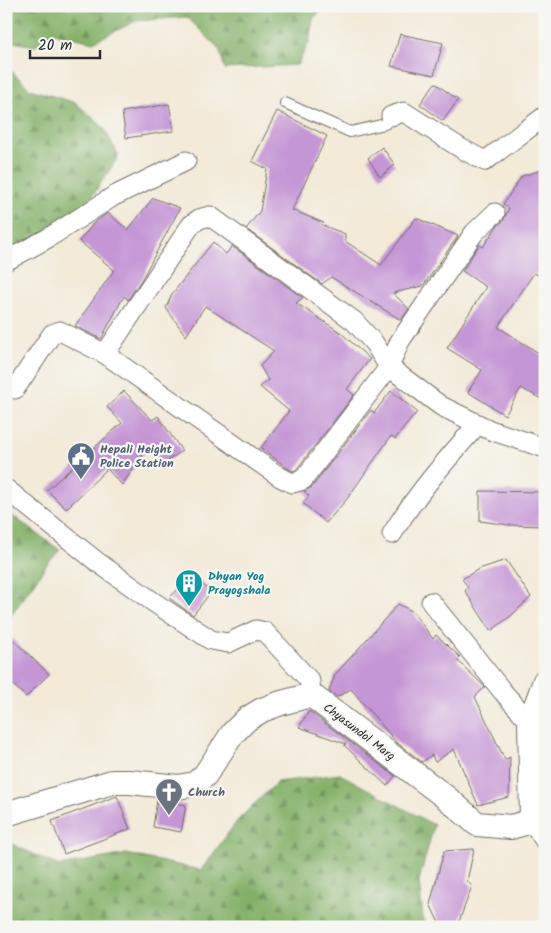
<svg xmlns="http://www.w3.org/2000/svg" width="551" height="933" font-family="Kalam,sans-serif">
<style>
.forest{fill:url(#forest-firs);stroke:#576e4a}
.building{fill:#c596d6}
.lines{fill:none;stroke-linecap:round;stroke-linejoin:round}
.service-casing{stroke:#716e68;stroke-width:12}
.minor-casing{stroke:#716e68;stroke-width:21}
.tertiary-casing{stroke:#716e68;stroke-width:26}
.service{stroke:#fff;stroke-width:10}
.minor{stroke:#fff;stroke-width:19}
.tertiary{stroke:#fff;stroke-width:24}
.labels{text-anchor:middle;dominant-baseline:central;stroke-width:4.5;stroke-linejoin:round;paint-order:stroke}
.service-label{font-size:12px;font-weight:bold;fill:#4e5e75;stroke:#f6f6f2;text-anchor:start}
.culture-label{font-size:12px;font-weight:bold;fill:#0d838f;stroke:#f6f6f2;text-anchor:start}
.street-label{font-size:12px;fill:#2b2b2b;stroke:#f6f6f2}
.worship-label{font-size:12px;font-weight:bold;fill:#5b616d;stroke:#f6f6f2;text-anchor:start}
</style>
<defs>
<pattern id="forest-firs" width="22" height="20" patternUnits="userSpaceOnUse" patternTransform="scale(1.25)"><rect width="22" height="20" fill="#83b068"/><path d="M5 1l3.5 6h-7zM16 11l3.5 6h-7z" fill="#6b8f56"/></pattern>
</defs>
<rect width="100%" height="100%" fill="#f6f6f2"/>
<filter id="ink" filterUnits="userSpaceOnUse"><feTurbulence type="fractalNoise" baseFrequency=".02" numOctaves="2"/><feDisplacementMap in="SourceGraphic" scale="10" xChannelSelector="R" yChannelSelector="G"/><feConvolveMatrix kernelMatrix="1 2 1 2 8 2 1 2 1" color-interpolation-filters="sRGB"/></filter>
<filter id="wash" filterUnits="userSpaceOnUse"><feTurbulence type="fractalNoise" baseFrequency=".0096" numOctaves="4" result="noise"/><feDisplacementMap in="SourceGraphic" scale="20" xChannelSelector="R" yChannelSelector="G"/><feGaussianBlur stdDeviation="1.12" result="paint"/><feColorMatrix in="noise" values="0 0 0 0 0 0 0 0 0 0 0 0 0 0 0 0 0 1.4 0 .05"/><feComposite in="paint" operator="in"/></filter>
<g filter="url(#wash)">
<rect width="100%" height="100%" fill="#f3ead8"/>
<path class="forest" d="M6,6H325L313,19L309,43L297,65L225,69L219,49L187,17L136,21L93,42L54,33L36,46L6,41Z
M6,66L30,89L76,103L104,128L119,156L91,198L46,235L6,249V165L12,157L6,153Z
M6,511L60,550L47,564L6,623Z
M340,774L434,825L419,881L424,927H6V844L14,845L59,866L126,854L201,870L238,820L277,782Z"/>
<g id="blocks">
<path class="building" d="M400,34L443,43L434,75L391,66Z
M435,83L458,100L443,121L420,104Z
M169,104L174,131L126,138L122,112Z
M277,111L327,136L292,210L324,223L322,225L345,234V241L381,265L416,218L458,236L423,286L393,293L409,309L401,320L331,277L322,284L246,229L260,211L267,169L252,161Z
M382,147L395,165L380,177L368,158Z
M545,169V265L538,275L534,273L498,327L545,357V401L521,388L505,415L468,392L482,370L447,348L486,287L462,271L479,245L483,247L497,226L503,221L509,208L503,204L522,176Z
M153,198L180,208L143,277L128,300L124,296L101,339L75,326L114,270L79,241L95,222L108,213L128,230Z
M213,242L226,254L232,246L303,298L296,303L340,332L370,359L347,389L354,395L296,470L293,471L286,467L261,448L289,411L260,387L268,380L260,366L274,351L205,306L186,336L166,308L172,294Z
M124,391L152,420L158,416L182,451L162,465L149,446L122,485L107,469L66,509L47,490L122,423L107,407Z
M391,391L417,412L395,439L391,436L347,499L326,523L303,503L309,496L304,491L312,487L371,410L374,413Z
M480,491L545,492V526L509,525L480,521Z
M506,560L531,597L512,615L491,631L465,591L468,587L462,579L479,569Z
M193,575L211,592L193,615L169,598Z
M398,604L412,611L433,639L436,635L460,657L457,660L485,687L475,697L505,760L510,757L509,797L478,805L454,749L435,762L432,755L422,762L396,742L351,689L337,697L329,691L335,675Z
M6,633L49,674L26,697L6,678Z
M309,711L395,776L387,786L344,745L346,744L299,727Z
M117,796L130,829L64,854L52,821Z
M157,800L186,805L181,832L153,827Z
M474,849L467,881L472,886L457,927H449L439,923L430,904L444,851Z"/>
</g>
</g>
<g filter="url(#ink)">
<use href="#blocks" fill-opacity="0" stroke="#716e68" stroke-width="1"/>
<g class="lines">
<g class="service-casing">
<path id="service" d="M285,103L350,132L385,124L391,116"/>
</g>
<g class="minor-casing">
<path id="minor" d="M391,116L404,112L462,149L485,161L545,116
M495,213L474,233L400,341L389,367L441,406L490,430L545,448
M6,261L48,238L114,196L186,161
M15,389L52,334L60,331L105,354L280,477L292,483L303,480L389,367L374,343L354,321L210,216L199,219L191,225L105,354
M6,489L96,561L152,601L211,640L228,643L256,630L265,632L310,681L311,695
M392,534C416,494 447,459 478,424
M431,602L503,692L530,722
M532,821L545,841"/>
</g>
<g class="tertiary-casing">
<path id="tertiary" d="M6,814L112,782H130L178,787L195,784L205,775L233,733L247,719L262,710L281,703L311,695L448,799L477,824L511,827L532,821L530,722L545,681"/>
</g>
<use href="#service" class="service"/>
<use href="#minor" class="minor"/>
<use href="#tertiary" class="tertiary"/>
</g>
</g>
<defs>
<g id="civic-pin" transform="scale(1.4375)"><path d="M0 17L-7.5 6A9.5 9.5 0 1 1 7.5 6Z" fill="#5c6f8a" stroke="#f6f6f2"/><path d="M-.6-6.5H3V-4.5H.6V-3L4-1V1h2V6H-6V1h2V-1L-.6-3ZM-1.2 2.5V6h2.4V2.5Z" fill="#fff"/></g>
<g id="building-pin" transform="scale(1.4375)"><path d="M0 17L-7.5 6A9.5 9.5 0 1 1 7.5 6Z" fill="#0f9aa8" stroke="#f6f6f2"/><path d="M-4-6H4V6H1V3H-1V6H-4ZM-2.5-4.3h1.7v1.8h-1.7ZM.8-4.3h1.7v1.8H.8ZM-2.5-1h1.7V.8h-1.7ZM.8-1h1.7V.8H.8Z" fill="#fff"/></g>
<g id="church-pin" transform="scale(1.4375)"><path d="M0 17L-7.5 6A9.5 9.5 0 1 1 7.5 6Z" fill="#6b7280" stroke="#f6f6f2"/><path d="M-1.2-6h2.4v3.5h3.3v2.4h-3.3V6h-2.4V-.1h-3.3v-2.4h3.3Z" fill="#fff"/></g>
</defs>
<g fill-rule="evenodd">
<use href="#civic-pin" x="81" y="456"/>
<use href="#building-pin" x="189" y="583"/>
<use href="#church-pin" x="169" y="792"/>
</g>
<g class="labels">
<g class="service-label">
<text x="100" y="449">Hepali Height<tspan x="100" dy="14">Police Station</tspan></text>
</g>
<g class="culture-label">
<text x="208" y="576">Dhyan Yog<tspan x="208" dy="14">Prayogshala</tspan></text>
</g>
<g class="street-label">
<text transform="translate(359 732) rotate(37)">Chyasundol Marg</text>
</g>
<g class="worship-label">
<text x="188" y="792">Church</text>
</g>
</g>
<rect width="551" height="933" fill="none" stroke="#f6f6f2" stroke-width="25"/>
<path d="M30 50v8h70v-8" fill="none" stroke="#2b2b2b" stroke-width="2.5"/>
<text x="38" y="50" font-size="15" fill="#2b2b2b" stroke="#f6f6f2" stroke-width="4" paint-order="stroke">20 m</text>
</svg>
